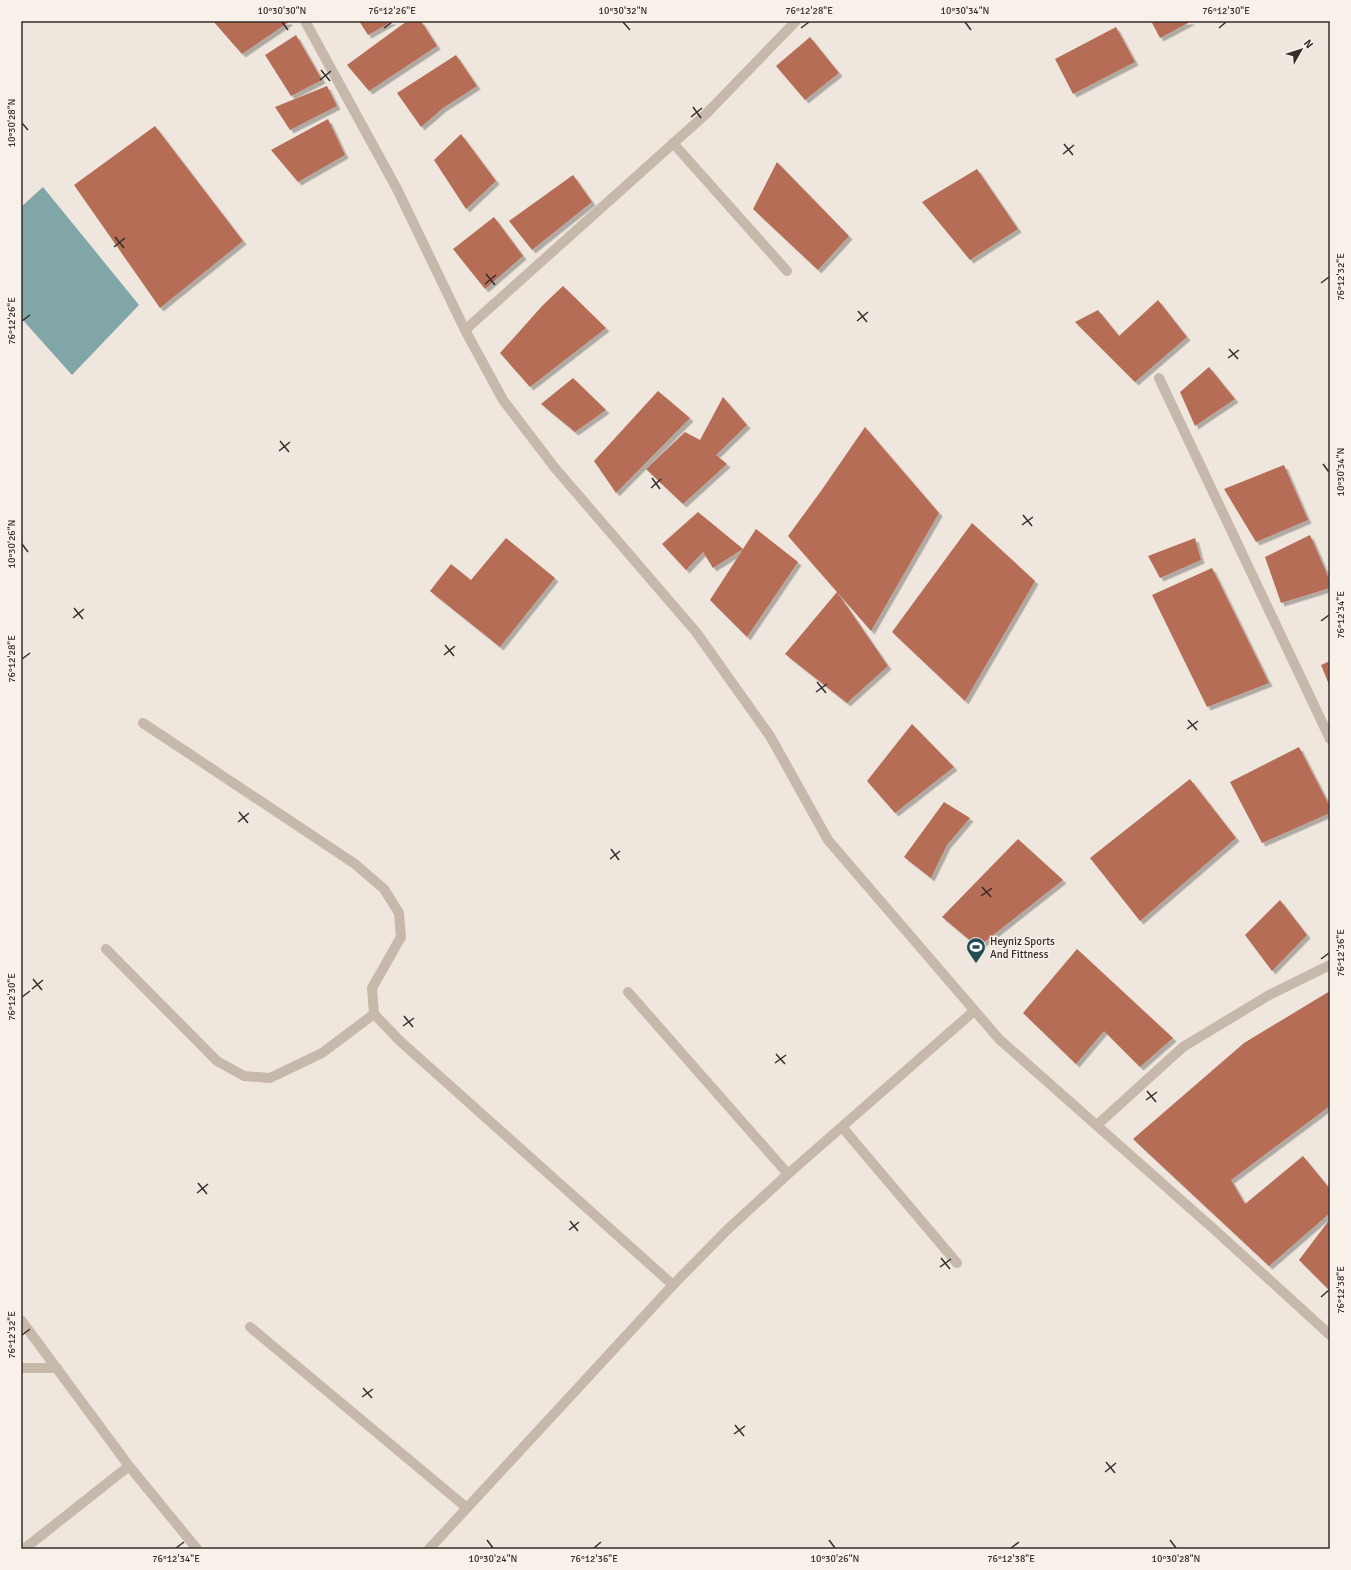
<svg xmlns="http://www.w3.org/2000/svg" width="1351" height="1570" font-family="Signika,sans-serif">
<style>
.water{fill:#81a6a8}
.building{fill:#b66d55;filter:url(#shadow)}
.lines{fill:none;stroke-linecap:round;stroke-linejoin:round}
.service{stroke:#c6b8ab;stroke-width:10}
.minor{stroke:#c6b8ab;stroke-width:10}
.ticks{fill:none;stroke:#352d29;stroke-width:1.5}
.labels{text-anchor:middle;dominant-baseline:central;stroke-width:3;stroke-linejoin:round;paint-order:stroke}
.poi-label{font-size:11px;fill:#352d29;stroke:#f7f1ea;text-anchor:start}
.neatline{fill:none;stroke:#352d29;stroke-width:1.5}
.ticks-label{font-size:10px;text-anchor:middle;fill:#352d29}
</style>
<defs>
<filter id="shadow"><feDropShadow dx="3.5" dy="3.5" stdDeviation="0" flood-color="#0004"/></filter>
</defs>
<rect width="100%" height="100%" fill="#efe7de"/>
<path class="water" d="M43,187L139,305L72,375L21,318V207Z"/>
<path class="building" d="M213,21H289V22L242,54Z
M359,21H393L368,35Z
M407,21H421L437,46L369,91L347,65Z
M1151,21H1192L1160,38Z
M1116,27L1135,62L1073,94L1055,59Z
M296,35L322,80L291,96L265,55Z
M810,37L839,73L805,100L776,66Z
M456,55L477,86L443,108L421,127L397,93Z
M327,86L337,106L290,130L275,107Z
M328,119L345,155L298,182L271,150Z
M155,126L243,241L160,308L74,185Z
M461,134L496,181L466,209L434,160Z
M777,162L849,236L818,270L753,209Z
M977,169L1018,229L970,260L922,202Z
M573,175L592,202L532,250L509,221Z
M494,217L523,256L485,289L453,249Z
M563,286L606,328L530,387L500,353L543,305Z
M1158,300L1187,337L1135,382L1075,322L1098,310L1119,336Z
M1209,367L1235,399L1195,426L1180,392Z
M573,378L606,410L575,432L541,404Z
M658,391L690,418L616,493L594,461Z
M723,397L747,425L716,455L727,464L683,504L646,469L685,432L700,440Z
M865,427L939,513L871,631L837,592L888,666L847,703L785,654L837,592L788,536L821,491Z
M1284,465L1308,520L1256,542L1224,489Z
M698,512L743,549L756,529L798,562L747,637L710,600L743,549L713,568L703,552L686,570L662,544Z
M972,523L1035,581L965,701L892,632Z
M1310,535L1330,581V588L1281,603L1265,557Z
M506,538L555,578L500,647L430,591L451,564L471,580Z
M1195,538L1201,560L1160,578L1148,556Z
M1212,568L1269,683L1207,707L1152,595Z
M1330,661V687L1321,665Z
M912,724L954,767L895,813L867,781Z
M1299,747L1330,807V813L1262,843L1230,782Z
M1190,779L1236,838L1140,921L1090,858Z
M944,802L970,818L947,845L931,878L904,857Z
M1018,839L1063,880L978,947L942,917Z
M1280,900L1307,935L1272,971L1245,935Z
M1077,949L1173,1038L1140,1067L1104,1031L1076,1064L1023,1013Z
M1330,991V1106L1231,1180L1245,1204L1303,1156L1330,1189V1213L1269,1266L1133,1139L1244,1043Z
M1330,1219V1291L1299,1260Z"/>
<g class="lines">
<path class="service" d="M842,1127L957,1263"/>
<path class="minor" d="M305,21L397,189L465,330L503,400L555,468L696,632L770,736L828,840L999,1039L1216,1231L1330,1335
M673,143L787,271
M465,330L706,114L796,21
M1159,378L1330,739
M143,723L355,864L384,889L399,913L401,937L372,988L374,1014L400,1041L673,1285
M106,949L217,1061L244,1076L270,1078L322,1053L374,1014
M628,992L788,1174
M1097,1125L1183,1047L1269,995L1330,965
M21,1320L129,1466L197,1549
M250,1327L467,1508
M21,1368H57
M24,1549L129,1466
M429,1549L673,1285L727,1230L788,1174L974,1011"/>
</g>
<path class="ticks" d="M282,22L288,30M623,22L630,30M965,22L971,30M384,28L392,22M801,28L809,22M1219,28L1226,22M321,70L330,81M320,80L331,71M693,107L701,118M691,117L702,108M22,123L28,130M1064,144L1073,155M1063,154L1074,145M115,237L124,248M114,247L125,238M486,274L495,285M1321,283L1329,277M485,284L496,275M858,311L867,322M22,321L30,315M857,321L868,312M1229,349L1238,359M1228,358L1239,350M280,441L289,452M279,451L290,442M1323,464L1329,472M652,478L660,489M651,488L661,479M1023,515L1032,526M1022,525L1033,517M22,544L28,552M74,608L83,619M73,618L84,609M1321,621L1329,615M445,645L454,656M444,655L455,646M22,659L30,653M817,682L826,693M816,692L827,684M1188,720L1197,730M1187,729L1198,721M239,812L248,823M238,822L249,813M611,849L619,860M610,859L620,851M982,887L991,897M981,896L992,888M1321,959L1329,953M33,979L42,990M32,989L43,980M22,997L30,991M404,1016L413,1027M403,1026L414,1018M776,1054L785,1064M775,1063L786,1055M1147,1091L1156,1102M1146,1100L1157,1092M198,1183L207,1194M197,1193L208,1184M570,1221L578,1231M569,1230L579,1222M941,1258L950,1269M940,1267L951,1259M1321,1297L1329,1290M22,1335L30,1329M363,1388L372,1398M362,1397L373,1389M735,1425L744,1436M734,1434L745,1426M1106,1462L1115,1473M1105,1472L1116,1463M487,1540L493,1548M829,1540L835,1548M1170,1540L1176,1548M176,1548L184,1542M594,1548L601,1542M1011,1548L1019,1542"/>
<defs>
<g id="stadium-pin" transform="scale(1)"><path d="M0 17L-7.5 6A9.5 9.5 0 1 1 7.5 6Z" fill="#244d51" stroke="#f7f1ea"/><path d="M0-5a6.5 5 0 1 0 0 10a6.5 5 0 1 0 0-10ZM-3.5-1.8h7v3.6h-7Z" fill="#fff"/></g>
</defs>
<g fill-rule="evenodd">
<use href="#stadium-pin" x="976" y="947"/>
</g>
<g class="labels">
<g class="poi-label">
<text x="990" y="941">Heyniz Sports<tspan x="990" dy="13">And Fittness</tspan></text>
</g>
</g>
<rect width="1351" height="1570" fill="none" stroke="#f7f1ea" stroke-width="44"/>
<g transform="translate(1301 50) rotate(51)" stroke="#f7f1ea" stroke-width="3" paint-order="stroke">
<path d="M0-3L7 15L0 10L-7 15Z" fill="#352d29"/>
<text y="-6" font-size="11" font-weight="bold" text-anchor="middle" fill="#352d29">N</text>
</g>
<rect x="22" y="22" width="1307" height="1526" class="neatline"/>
<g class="ticks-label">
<text x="282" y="14">10°30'30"N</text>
<text x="392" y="14">76°12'26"E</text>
<text x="623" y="14">10°30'32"N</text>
<text x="809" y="14">76°12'28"E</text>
<text x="965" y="14">10°30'34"N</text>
<text x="1226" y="14">76°12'30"E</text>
<text transform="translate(11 123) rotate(-90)" y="4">10°30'28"N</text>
<text transform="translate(1340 277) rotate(-90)" y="4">76°12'32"E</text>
<text transform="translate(11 321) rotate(-90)" y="4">76°12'26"E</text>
<text transform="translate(1340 472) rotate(-90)" y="4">10°30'34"N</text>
<text transform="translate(11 544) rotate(-90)" y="4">10°30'26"N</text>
<text transform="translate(1340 615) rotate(-90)" y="4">76°12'34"E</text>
<text transform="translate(11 659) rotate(-90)" y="4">76°12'28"E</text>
<text transform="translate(1340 953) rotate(-90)" y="4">76°12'36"E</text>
<text transform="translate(11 997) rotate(-90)" y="4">76°12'30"E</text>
<text transform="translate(1340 1290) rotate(-90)" y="4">76°12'38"E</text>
<text transform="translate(11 1335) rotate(-90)" y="4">76°12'32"E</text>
<text x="176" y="1562">76°12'34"E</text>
<text x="493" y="1562">10°30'24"N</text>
<text x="594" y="1562">76°12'36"E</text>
<text x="835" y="1562">10°30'26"N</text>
<text x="1011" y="1562">76°12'38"E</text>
<text x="1176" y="1562">10°30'28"N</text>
</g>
</svg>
